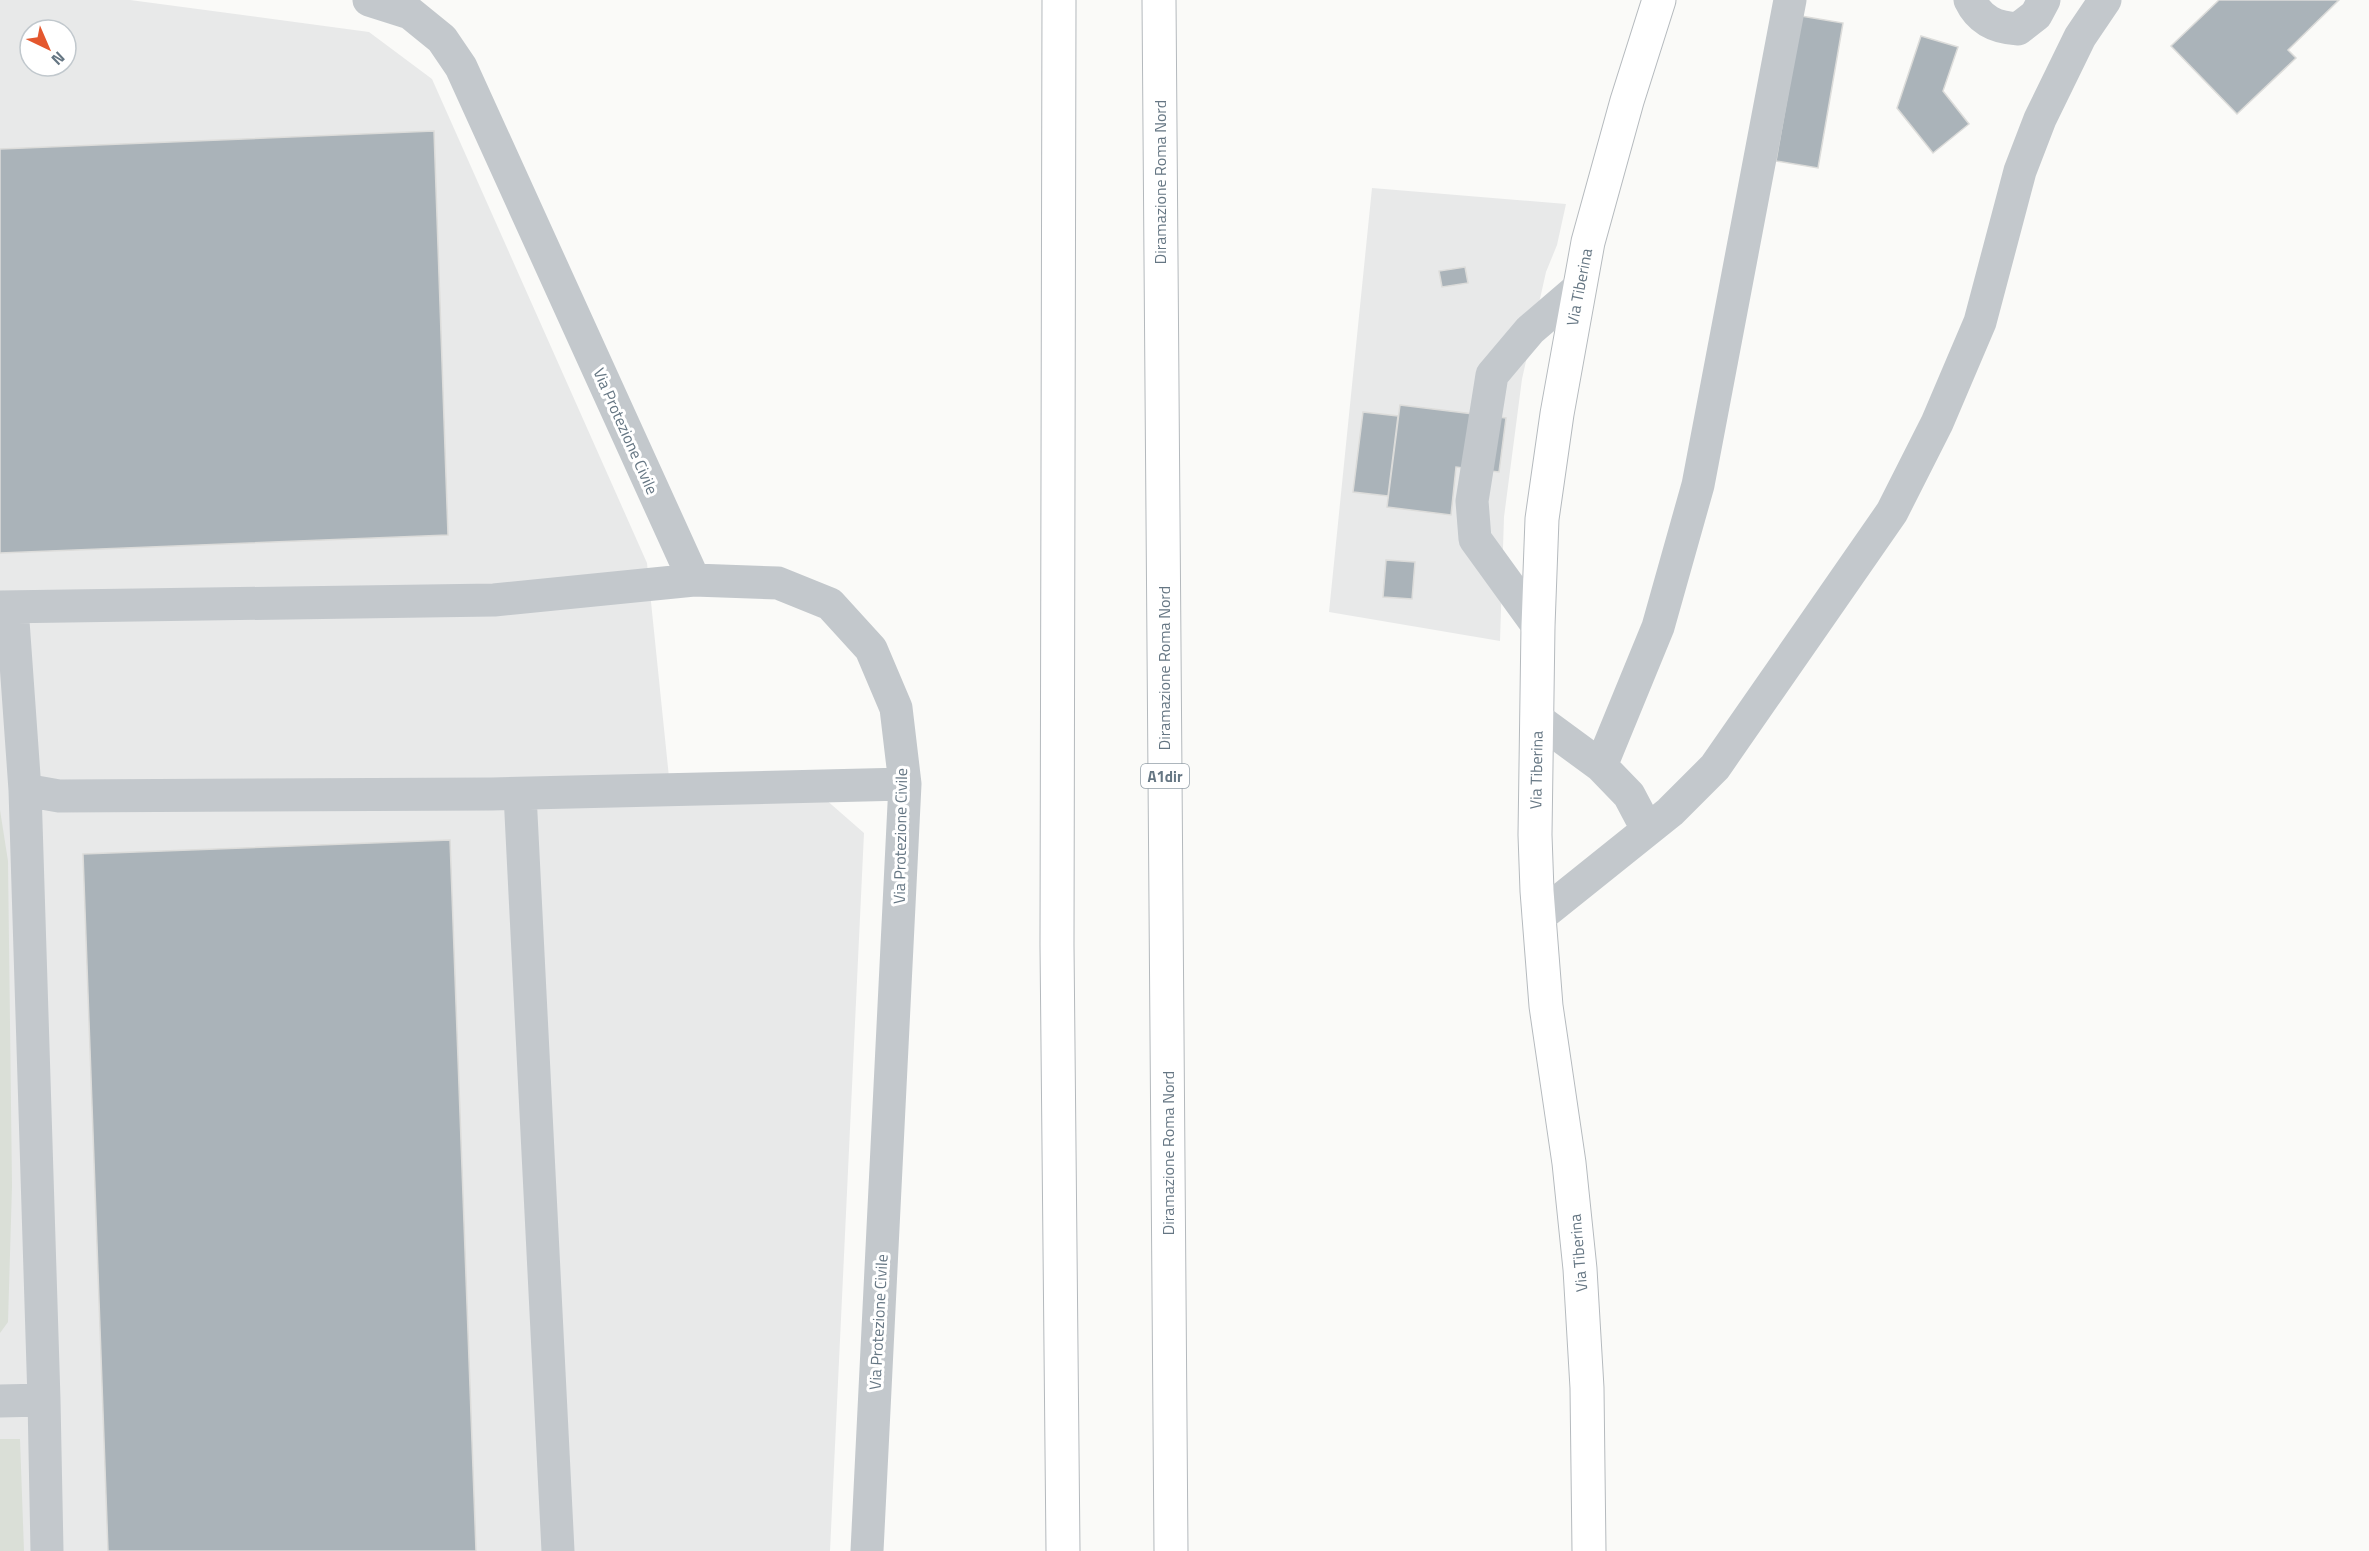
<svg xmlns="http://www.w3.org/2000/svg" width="2369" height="1551" font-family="'Titillium Web',sans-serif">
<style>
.built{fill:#e8e9e9;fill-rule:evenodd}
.green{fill:#dadfd7}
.building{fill:#aab3b9;stroke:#dcdcda;stroke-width:1.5}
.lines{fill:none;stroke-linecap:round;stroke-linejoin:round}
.major-casing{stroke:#b5babe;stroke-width:35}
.highway-casing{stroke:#b4b9bd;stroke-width:35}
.minor{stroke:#c3c8cc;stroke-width:33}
.major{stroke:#fff;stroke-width:33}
.highway{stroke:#fff;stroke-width:33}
.labels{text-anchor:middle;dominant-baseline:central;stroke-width:6;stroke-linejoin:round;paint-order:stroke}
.shield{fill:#fff;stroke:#939fa8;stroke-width:1.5}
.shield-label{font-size:15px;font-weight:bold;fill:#657683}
.street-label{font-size:16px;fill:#657683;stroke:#fff}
</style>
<rect width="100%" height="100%" fill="#fafaf8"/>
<path class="built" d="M0,0H130L369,32L432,79L647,563L670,787L816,791L864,833L830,1551H0ZM30,30H66V66H30Z
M1372,188L1566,204L1557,245L1546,272L1522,379L1504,517L1500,641L1329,612Z"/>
<path class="green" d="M0,810L8,861L12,1186L8,1322L0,1333Z
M0,1439H20L24,1551H0Z"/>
<path class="building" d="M2219,0H2339L2288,50L2296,58L2237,114L2171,46Z
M1801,16L1843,23L1818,168L1776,161Z
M1921,36L1958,47L1943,91L1969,124L1933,153L1897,108Z
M434,131L448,535L0,553V149Z
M1465,267L1468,283L1442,287L1439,271Z
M1400,405L1506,418L1499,472L1456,467L1451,515L1387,507Z
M1363,412L1398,416L1388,496L1353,492Z
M1386,560L1415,562L1412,599L1383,597Z
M450,840L476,1551H108L83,854Z"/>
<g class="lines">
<g class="major-casing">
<path id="major" d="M1589,1551L1587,1388L1580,1269L1569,1163L1546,1006L1537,891L1535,835L1538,626L1542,519L1557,414L1588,242L1627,101L1659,0"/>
</g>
<g class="highway-casing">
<path id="highway" d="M1059,0L1057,945L1063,1551
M1159,0L1171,1551"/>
</g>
<path class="minor" d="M369,0L410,13L442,39L461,67L694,580L778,583L830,604L871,649L896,708L905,784L867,1551
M1970,0C1980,21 1996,28 2018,29L2036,15L2044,0
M0,607L494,600L694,580
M12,607L25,790L44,1400L47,1551
M1538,626L1475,539L1472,501L1492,375L1530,330L1579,288
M1537,719L1601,766L1629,795L1647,829
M1601,766L1658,627L1698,485L1790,0
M25,790L59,796L492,794L905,784
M520,794L558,1551
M1539,917L1670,812L1715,767L1892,512L1937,423L1980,322L2020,171L2040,119L2080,37L2105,0
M0,1401L44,1400"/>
<use href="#major" class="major"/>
<use href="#highway" class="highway"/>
</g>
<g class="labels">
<rect class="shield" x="1141" y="764" width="48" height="24" rx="4.5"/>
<g class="shield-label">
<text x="1165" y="776">A1dir</text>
</g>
<g class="street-label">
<text transform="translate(1160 182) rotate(-90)">Diramazione Roma Nord</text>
<text transform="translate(1579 287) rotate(-79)">Via Tiberina</text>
<text transform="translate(626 431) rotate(66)">Via Protezione Civile</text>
<text transform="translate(1164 668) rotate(-90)">Diramazione Roma Nord</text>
<text transform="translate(1536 770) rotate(-89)">Via Tiberina</text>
<text transform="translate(900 836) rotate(-89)">Via Protezione Civile</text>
<text transform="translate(1168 1153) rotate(-90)">Diramazione Roma Nord</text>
<text transform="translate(1578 1253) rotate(-95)">Via Tiberina</text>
<text transform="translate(878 1322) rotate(-87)">Via Protezione Civile</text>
</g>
</g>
<g transform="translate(48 48) rotate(136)"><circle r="28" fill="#ffffff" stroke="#c1c8cd" stroke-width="1.5"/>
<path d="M0-4.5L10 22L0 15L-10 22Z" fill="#e4572e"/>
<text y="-9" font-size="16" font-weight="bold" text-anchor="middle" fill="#657683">N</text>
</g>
</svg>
